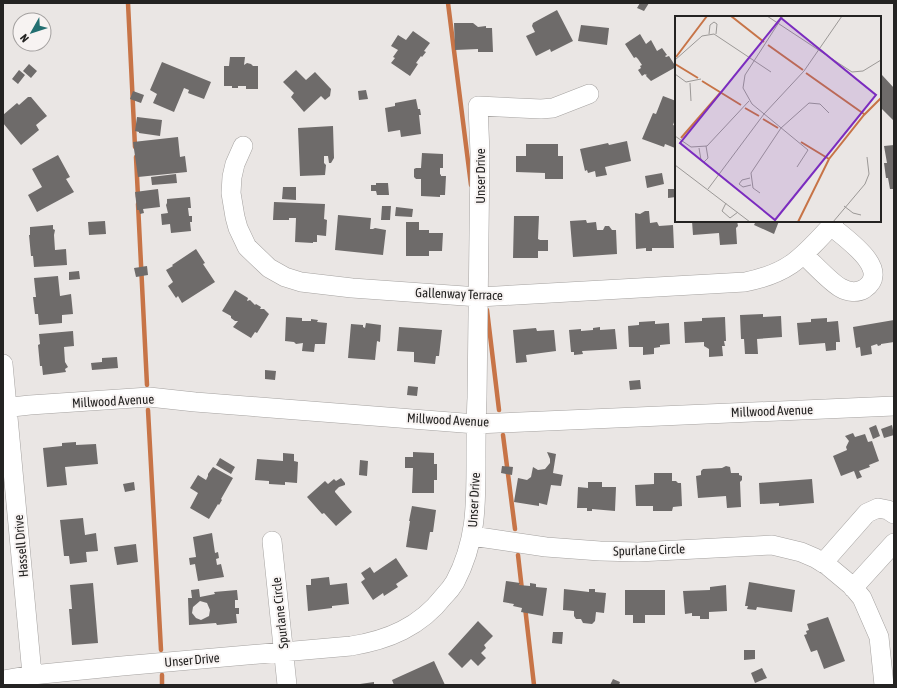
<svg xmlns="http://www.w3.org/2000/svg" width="897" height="688" font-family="'Asap Condensed',sans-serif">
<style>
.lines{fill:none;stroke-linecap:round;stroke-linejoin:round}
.stream{stroke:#c77447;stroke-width:4.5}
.building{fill:#6e6b6a;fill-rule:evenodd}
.minor-casing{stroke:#a5a2a0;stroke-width:20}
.minor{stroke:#fff;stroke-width:19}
.labels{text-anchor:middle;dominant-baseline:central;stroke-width:4;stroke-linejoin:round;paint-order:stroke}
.street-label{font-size:13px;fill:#242322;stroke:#f7f3f2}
.inset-river{fill:none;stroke:#c77447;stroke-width:2}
.inset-road{fill:none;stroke:#9b9896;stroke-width:1}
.view{fill:#7b2cbf;fill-opacity:0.15;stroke:#7b2cbf;stroke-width:2}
.inset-edge{fill:none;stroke:#242322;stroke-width:2}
</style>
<rect width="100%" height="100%" fill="#eae6e4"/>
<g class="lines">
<path class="stream" d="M128,3L135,147
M448,3L471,185
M136,157L138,197
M138,204L147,385
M487,310L499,410
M148,410L161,650
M503,435L515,529
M518,555L522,590
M525,607L534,685
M162,675V685"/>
</g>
<path class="building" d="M640,3H649L644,11L637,8Z
M557,10L573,41L551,52L550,49L536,56L526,36L535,32L532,26L533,23Z
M454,23H473L478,27L486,26V28H492L493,52H478V49L455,50Z
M581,25L609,28L607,45L578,41Z
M413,31L430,43L424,51L426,52L422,57L421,56L416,63L418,64L410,76L391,63L395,58L393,57L398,50L391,46L398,35L406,40Z
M640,34L646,44L651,40L657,51L662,48L667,55L665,56L666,57L669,56L676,67L651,81L646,76L647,74L646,75L645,74L642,76L638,70L641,68L640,66L642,65L638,59L636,57L634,58L625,44Z
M230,57H245L244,65L247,63L251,64L253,66H258V89H246V86H238V88H232V86H224V66H229Z
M162,62L211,82L204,99L188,93L189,90L184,88L174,112L153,103L157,94L150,90Z
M29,64L37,71L31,78L23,71Z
M19,70L25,75L18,84L12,79Z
M296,70L306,80L315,72L331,89L330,96L325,100L321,96L304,112L291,97L294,93L283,82Z
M882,75L894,88V121L880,107V77Z
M366,90L368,99L359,100L358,91Z
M133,91L144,95L141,103L130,99Z
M663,96L676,101V117L673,125L676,126L675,148L665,144L664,147L642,139L653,113L656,114Z
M28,97H31L47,116L36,125L39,130L21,145L3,123V115L17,103L19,105Z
M416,99L418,109H420L421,115H419L421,134L401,137L400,130L388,132L385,108L395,106V103Z
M137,117L162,120L160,136L139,133V132L135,131Z
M333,126L334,158L331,163H329L328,156H324V163L326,165L325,175L300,176L298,128Z
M178,137L180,157L185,156L187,172L138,177L133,142Z
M627,141L631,161L605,167L607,175L596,177L595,171L588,173L587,170L585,171L580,149L608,143L609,145Z
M526,144H558V156H563V179H545V173L516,172V156H526Z
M894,145V189H890L888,178H886L884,163H887L884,146Z
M422,153L443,154V168H440V174L441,175V176H446L445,195H440V197L421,196V179H416L414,177V169L416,168H421Z
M58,155L70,177L66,179L74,192L37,212L28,195L42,187L32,169Z
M662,173L664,184L647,188L645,176Z
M176,174L177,183L152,185L151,177Z
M376,183H388L389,195H377L376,191H371V185H376Z
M283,187H296V200L282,199Z
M158,189L160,207L143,209L144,213L140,214L139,210H137L135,192Z
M668,189H676V197L668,198Z
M190,197L191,208H188L189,216H192V222H190L191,231L171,233L170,224L162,225L161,214L168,213L166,205L167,203V199Z
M274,202L325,204L324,219L327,220L326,236L317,235V242H313V243L295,242L296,218H289V220H273Z
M382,206H391L390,220H381Z
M396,207L413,209L412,217L395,216Z
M645,211H649L650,223L657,222L659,226L673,225L674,248H652V251H646V248L636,249L635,213L640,214Z
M338,215L371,218L370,229H373L375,228L386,230L383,255L335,250Z
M514,216H539L538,239L540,240H548V251H538V258H513Z
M586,220L587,223L596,222L597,230H603L605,226H609L612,230H616L617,254L573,257L570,221Z
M105,221L106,234L89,235L88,222Z
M692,221H737L738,226L736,228L737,244L720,245L719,233L693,235Z
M756,221H779L774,234L754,225Z
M406,222H419V230H429V233H443L442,251H429V256H406Z
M53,225V229L55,230L54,235L55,250L66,249L67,265L34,267L33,256H31L29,235H30V227Z
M196,249L205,263L203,264L215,282L182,303L178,296L176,298L168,286L173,282L166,270L173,266L172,265Z
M147,266L148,275L136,277L134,268Z
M79,271L80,279L69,280V272Z
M58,276L60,296L71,294L73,314L62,315V323L39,325L38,314H35L33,297H36L34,278Z
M235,290L248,298L247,301L250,300L255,305L256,304L261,307L260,309H264L269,314L257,333L255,332L251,338L233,327L238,321H235L231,318V316L222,311Z
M763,314V317L781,316L782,337L757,339L758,354H745L744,339H741L740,315Z
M286,317L302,318V321H311V319L318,320L317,322L327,323L325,344H315L314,352L302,351L303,343L296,344L294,342L285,341Z
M725,317L726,341H724L725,346H722L723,356L709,357V349L704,346V342L685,343L684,322L702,321V318Z
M827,318V322L838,321L840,342H836V350L826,351L825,343L799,345L797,323L811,322V319Z
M894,320V342L881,344V345L878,346L877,344L871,346L872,354L861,356L860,347L856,348L853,327Z
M655,321V324L669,323L670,344L660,345V347L654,348V354L643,355V347H629L628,326L639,325V322Z
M366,323L381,325L380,342L377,341L375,360L348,358L351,324L363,325V327L365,328Z
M399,327L442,330L439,356H436L435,364L414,362V352L397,351Z
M600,327V330L615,329L617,349L582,351L583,354L574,355V352H571L569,330L581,329V331L593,330V328Z
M536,328L537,331L554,330L556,351L526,355L527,362L516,363L513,330Z
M73,331L74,346L64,347L65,362L68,367L65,369L66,372L43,375L42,366H40L38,345L40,344L39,334Z
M117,357L118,368L92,370L91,363L102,362V358Z
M265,370L276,371L275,380L265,379Z
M640,380L641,389L630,390L629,381Z
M408,386L418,387L417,396L407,395Z
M876,425L880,436L873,439L869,428Z
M892,425L894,435L884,438L881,429Z
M853,433L855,437L865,434L868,442L872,441L879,461L869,465L870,467L859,471L862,477L857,479L854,471L841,476L833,456L847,450L846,447L849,441L845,436Z
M76,442V445L96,444L98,464L65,467L67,485L47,487L43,448L62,446V443Z
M413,452L434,453V464H437V480H434V493H412L413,468H405V457H413Z
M547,452L556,454L553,473L563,475L561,486L551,485L547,505L539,503V506L514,502L518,478L527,480L531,477L533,467L538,470L545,469L550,463V459Z
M283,453L294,454V461L298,462L297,483L285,482V485L269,484V481L255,480L257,459L283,461Z
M220,458L235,467L231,474L216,465Z
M360,460L368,461L367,476L359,475Z
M502,466L513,467L512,475L501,473Z
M726,466L730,467L731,473H739V475L742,476V480L740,482L741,507L727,508L726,496L698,498L696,476L701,475V471L703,469L722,468Z
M213,467L233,478L221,499L222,500L219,505L218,504L209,519L190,508L198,493L190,488L198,475L206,480L208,476V474Z
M654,473H672V481H676L678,483H681L682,506L673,507L672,511H653V506H636L635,485L654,484Z
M341,478L345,483V485L339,487L335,491V492L352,512L336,526L324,513L322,514L307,497L325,481L328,484L334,479L336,481Z
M812,479L814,503L779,506V503L760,504L759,483Z
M134,482L135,490L125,492L123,484Z
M588,482H602V487H616L615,511L592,509V511H587V508H577L578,487L588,488Z
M412,506L436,510L433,532H430L427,550L406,547L410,521H409Z
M83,518L85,535L96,533L98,551L86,552L87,562L70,564L69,556H64L60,520Z
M212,533L215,553L218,552L219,558L216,559L217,565L221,564L224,577L198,581L195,564L190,565L189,558L196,557L193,537Z
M136,544L138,562L117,565L114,547Z
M396,558L408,576L396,584L398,587L384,596L383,593L373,600L361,582L365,579L361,573L370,567L374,573Z
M329,577L330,585L347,583L349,604L332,606V608L308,611L306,585H311V579Z
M506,581L520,583L519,585L530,586V583L536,584V587L547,588L543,616L521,612L522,608L513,606L514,604L503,602Z
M749,582L795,590L792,612L757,607L756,610L747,609L748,606H745Z
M93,583L98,643L72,645L69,609H72L70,585Z
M726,585L727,611L709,612V619H700V616H692V613L685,614L683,591L710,590V587Z
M199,589L200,597L215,594L214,592L237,590L238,600H235V608H239V614H236L237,623L217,625L216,623L189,625L188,598H192L191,590ZM200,601L207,603L210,610L209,616L201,620L196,618L192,613L193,607Z
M564,589L589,592V589H595V592L606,593L604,613L596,612L595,621L592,624L583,623L581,619H576L574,616V611L563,610Z
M625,590H665V615H645V623H633V615H625Z
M828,617L845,661L824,669L817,650L811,652L804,635L807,634L806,631L809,630L807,624Z
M478,621L493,636L484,645L486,648L481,653L486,658L478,666L471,659L462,668L448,654Z
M553,632H563L562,644L552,643Z
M744,650H755V659L744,660Z
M434,661L445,685H394L392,680Z
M762,668L767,678L755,683L751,673Z
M613,679L620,682L619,685H610Z
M374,682V685H360V684Z"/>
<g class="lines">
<g class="minor-casing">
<path id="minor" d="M243,146L235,164L232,177L231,193L235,217L238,228L247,247L269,268L285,277L301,282L352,288L479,297L745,282C790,273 802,257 831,226L834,221
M804,255C813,263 831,283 841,288C848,292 857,293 864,289C893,270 845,238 831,226
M3,364L33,685
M3,408L30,405L149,397L195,402L476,424L894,406
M472,536L546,547L600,551L638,552L772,545L801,552L815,558L828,566L852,586L862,598L879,637L884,685
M272,541L287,685
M823,563L867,513L878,508L888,510L894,514
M853,588L894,543
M3,680L32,675L122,666L351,646C388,640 420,627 444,596C448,592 452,587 455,582C477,540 476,504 476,458C476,438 476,418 477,398C478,316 479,235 480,153L478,106L541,109L553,108L589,94"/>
</g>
<use href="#minor" class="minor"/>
</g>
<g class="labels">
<g class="street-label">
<text transform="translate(480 176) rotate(-90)">Unser Drive</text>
<text transform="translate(459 294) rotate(2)">Gallenway Terrace</text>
<text transform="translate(113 401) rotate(-3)">Millwood Avenue</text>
<text transform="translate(772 411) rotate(-2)">Millwood Avenue</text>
<text transform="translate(448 420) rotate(3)">Millwood Avenue</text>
<text transform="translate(474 500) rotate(-87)">Unser Drive</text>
<text transform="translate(21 546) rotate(-95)">Hassell Drive</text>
<text transform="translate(649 550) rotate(-2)">Spurlane Circle</text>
<text transform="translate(280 613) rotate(-96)">Spurlane Circle</text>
<text transform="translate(192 660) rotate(-5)">Unser Drive</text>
</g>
</g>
<g transform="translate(675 16)">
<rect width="206" height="206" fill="#eae6e4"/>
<path class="inset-river" d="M56,0L89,26M93,29L128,54M1,41L32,0M0,48L23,62M131,57L189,98M27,65L66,89M70,92L84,100M88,103L103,112M6,122L46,76M126,126L154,143M123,206L154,143L189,99L206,82"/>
<path class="inset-road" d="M92,0L177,56L188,55L206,44M108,0L70,59L68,72L77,88L133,134L122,151M34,18L35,9L39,6L42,8L41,18M0,44L27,20L39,18L96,56M0,58L11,66L26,63M15,67L16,85M0,120L16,131L32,130L74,85M24,132L26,144L29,146L33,142L31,130M0,149L75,206M75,162L67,164L64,168L68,171L76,169M33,173L89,98L129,55L167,0M85,177L78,172L76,157L106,112L134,87L145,88L154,97M51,187L47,195L55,202L63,196M169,190L178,197L186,199M158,206L190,168L194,158L192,141"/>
<path class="view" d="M106,2L201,79L100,204L5,127Z"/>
<rect width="206" height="206" class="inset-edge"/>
</g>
<rect width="897" height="688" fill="none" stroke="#242322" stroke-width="8"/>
<g transform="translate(32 32) rotate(231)"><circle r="19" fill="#f7f3f2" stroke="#a3a09f"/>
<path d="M0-3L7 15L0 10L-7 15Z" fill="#236f71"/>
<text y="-6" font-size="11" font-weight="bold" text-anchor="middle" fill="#242322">N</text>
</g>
</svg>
